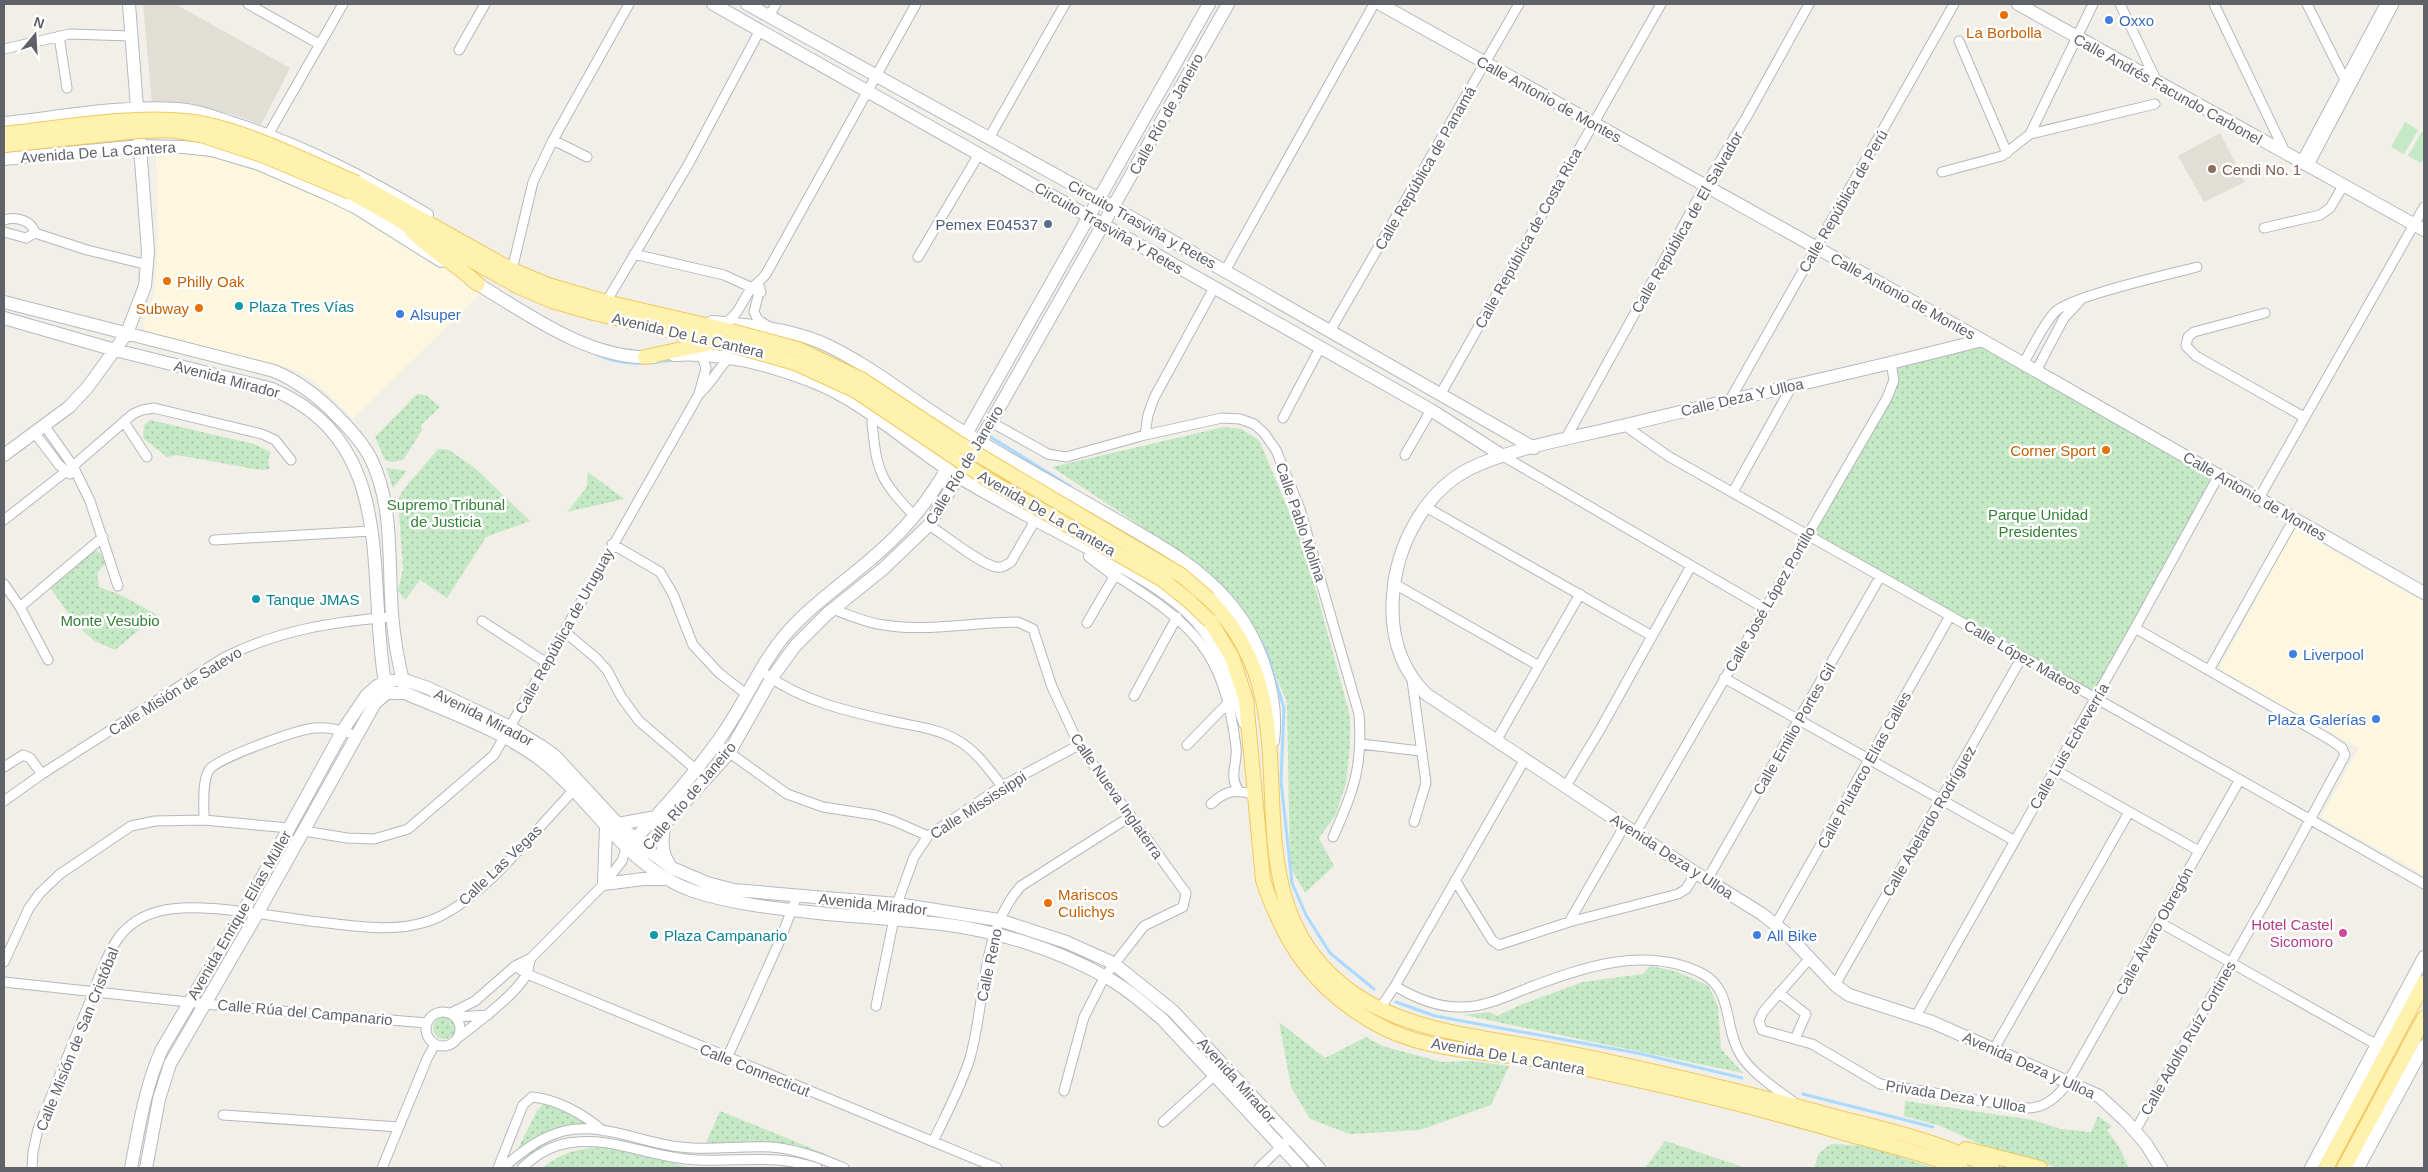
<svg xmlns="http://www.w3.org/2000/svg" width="2428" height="1172" font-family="Helvetica,sans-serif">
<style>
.commercial{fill:#fef7e0}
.education{fill:#e1ded6}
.grass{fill:#c5e8c5}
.park{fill:url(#park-dots)}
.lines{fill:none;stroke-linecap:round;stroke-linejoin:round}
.stream{stroke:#aadaff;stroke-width:3}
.street-casing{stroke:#b5b8bc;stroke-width:11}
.secondary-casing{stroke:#b6babf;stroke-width:14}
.primary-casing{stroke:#f2c960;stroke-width:16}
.street{stroke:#fff;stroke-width:9}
.secondary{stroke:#fff;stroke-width:12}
.primary{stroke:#fff2af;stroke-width:14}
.primary-bridge-casing{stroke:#f2c960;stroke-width:16;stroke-linecap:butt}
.primary-bridge{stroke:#fff2af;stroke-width:14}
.food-dot{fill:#e8710a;stroke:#fff;stroke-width:2}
.shop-dot{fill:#3f7fe0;stroke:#fff;stroke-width:2}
.education-dot{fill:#8d6e63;stroke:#fff;stroke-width:2}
.service-dot{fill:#5c6f8a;stroke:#fff;stroke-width:2}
.culture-dot{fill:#0f9aa8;stroke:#fff;stroke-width:2}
.hotel-dot{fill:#d1479c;stroke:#fff;stroke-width:2}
.labels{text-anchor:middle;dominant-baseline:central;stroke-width:5;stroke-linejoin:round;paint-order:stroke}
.shop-label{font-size:15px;fill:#366cbe;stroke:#fff;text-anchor:start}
.food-label{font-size:15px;fill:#c56008;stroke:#fff;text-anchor:start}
.street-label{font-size:15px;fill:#5f6368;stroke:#fff}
.education-label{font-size:15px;fill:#785e54;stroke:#fff;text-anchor:start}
.service-label{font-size:15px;fill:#4e5e75;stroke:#fff;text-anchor:end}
.culture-label{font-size:15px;fill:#0d838f;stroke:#fff;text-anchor:start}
.park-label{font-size:15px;fill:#348238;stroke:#fff}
.hotel-label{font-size:15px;fill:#b23c85;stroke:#fff;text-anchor:end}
</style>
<defs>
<pattern id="park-dots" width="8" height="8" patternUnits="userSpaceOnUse" patternTransform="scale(1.25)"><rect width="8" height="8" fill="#c5e8c5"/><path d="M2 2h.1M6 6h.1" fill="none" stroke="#a3c0a4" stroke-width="1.8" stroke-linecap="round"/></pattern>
</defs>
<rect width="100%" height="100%" fill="#f1efe8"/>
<path class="commercial" d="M156,150L223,159L292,182L349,209L483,291L353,419L322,388L300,372L268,362L147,335L143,326L155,291L158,235Z
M2295,529L2424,602V875L2321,817L2359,748L2219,669L2290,534Z"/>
<path class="education" d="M143,4H175L290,68L261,125L238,116L195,106L152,103Z
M2220,133L2245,182L2204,202L2178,156Z"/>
<path class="grass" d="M2405,122L2418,130L2404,154L2391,147Z
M2422,131L2424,133V158L2421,163L2408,156Z"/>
<path class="park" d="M1978,342L2216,476L2094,701L1804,536L1895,375L1893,363Z
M417,394L426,395L440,407L421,425L422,430L403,460L393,462L385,460L375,437Z
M150,420L254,444L271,452L268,460L270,469L260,470L177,455L167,457L143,438L144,425Z
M1224,427L1241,429L1259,440L1305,550L1350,716V746L1346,783L1335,816L1319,838L1334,866L1305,893L1290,866L1287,703L1267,653L1242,608L1224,587L1183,554L1052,467Z
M438,449L449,450L475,468L530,521L486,537L447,598L420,580L405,600L398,591L403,569L398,499L404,489Z
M386,468L407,471L393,488Z
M588,472L624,499L567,512L587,487Z
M95,550L101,553L106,563L97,573L99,587L121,595L157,615L115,650L93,640L75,623L49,586L89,552Z
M1650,966L1675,971L1709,986L1718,1007L1721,1049L1743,1073L1464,1015L1490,1012L1497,1016L1520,1005L1583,982L1643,974Z
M433 1028a11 11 0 1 1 22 0a11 11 0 1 1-22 0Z
M1279,1022L1325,1058L1366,1037L1382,1046L1442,1062L1473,1061L1509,1066L1491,1105L1420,1130L1350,1134L1310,1119L1291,1087Z
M1905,1101L2033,1120L2061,1129L2091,1132L2098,1116L2112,1126L2107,1130L2119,1147L2129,1168H2060L1995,1151L1941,1126L1904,1116Z
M545,1102L584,1114L613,1129C573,1126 542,1143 512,1168H508L537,1111Z
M720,1111L828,1155L825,1161L784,1150H703Z
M1665,1141H1666L1746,1168H1645Z
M1831,1144L1867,1146L1934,1168H1814L1819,1153Z
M602,1147L632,1151L691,1168H542C564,1152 576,1149 602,1147Z"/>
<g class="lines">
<path class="stream" d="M596,354C611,362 629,364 646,363
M655,362L676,360
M989,436L1071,487
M1219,583L1245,614
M1261,641L1267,653L1284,708L1281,781L1292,883L1306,915L1330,953L1374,989
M1396,1002L1435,1016L1642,1054L1742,1078
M1803,1094L1933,1127"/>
<g class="street-casing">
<path id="street" d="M248,4L319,44
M2120,4L2156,80
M2214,4L2285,152
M2307,4L2346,82
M769,16L776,4
M59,36L67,88
M1959,41L2007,153
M4,49L70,34L130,36
M459,50L485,4
M2030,134L2093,4
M268,135L343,4
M989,138L1065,4
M553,140L587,157
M2301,162L2385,4
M2308,167L2394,4
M1942,172L2002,156L2030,134L2155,104
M4,220C15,216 32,220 35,233
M2264,228L2320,215L2330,208L2343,186
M4,232L26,238L35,233
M35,233L87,250L148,265
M634,254L724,275L761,292
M918,257L979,154
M512,270L533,182L553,140L629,4
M1225,271L1374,4
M760,288L754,312L758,320L768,326
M606,302L688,165L760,30
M2265,313L2194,332L2188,337L2186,346L2196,356L2304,417
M725,323C740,314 741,301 752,288C756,283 762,280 766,274L916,4
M1330,331L1519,4
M2023,364C2033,347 2042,326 2055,312C2071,296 2171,274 2197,267
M2036,371L2064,318L2079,302
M699,394C711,384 718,368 730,357
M1440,395L1661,4
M1731,398L1954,4
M1283,418L1320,348
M124,422L147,457
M872,422C877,473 879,478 915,517
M991,422L1048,454L1066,457L1145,435L1222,418L1240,419L1254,424L1264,433L1276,450L1300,509L1359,714C1363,765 1354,791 1333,837
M44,425L73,466L90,501L118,586
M1624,425L1668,456L2424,884
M34,432L59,465L70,474
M1145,435L1148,415L1154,398L1214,288
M1565,440L1705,186L1746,118L1809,4
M1405,455L1431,410
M1503,456L1764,608
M1733,492L1793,384
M2259,498L2424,207
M1426,507L1652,636
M4,520L73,466L133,414L142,410L154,408L262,434L275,440L291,460
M929,525C943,534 983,566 997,567C1003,568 1006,565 1011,562L1036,519
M214,540L372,531
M612,544L660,572L673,594L693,645L719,673L746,694
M1393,583L1539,666
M4,584L20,607L48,660
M20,607L103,537
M833,609C849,615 866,623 884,625C923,632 977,622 1018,622L1033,629L1052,687L1079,745L1186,893L1183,907L1144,926L1105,976L1084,1017L1064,1091
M482,621L547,663
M1087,623L1115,575C1194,625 1224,650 1236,747C1238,763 1228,776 1239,791
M565,632L596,658L607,670L622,698L639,721L700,773
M2209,670L2294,519
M767,675C804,702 851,712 895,722C915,726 939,729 957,740C976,750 989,770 1002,786
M1724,678L2015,841
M1412,680L1426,783L1414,822
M1134,696L1177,617
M1496,741L1580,594
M716,743L787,794L823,807L875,815L894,821L928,836
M1361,744L1420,751
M1187,745L1227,704
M4,767L23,755L30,758L42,774
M2055,770L2199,851
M1566,786L1601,728L1691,566
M4,801L42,774L225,657C280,630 331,622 392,617
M1211,804C1226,790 1235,789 1255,795
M204,820C204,806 202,782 209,770C217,758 299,729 315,728C330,727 343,730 356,736
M304,831L347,838L374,839L408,829L494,755L699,394L706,368L701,354
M1636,832L1887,398L1894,380L1891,363
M1455,880L1492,940L1499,945L1569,922L1678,894L1686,889L1696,873
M1707,880L1880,577
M1569,922L1625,825
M2159,922L2377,1045
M1776,924L1950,616
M1810,958L1763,1012L1759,1021L1762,1030L1812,1044L1880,1084L2025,1108C2044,1109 2058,1097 2068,1082L2239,781
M4,962L29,908L40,893L60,874L131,826L155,821L204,820L289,828
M515,966L527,974L997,1168
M4,982L234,1007L427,1023
M1835,985L2022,657
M1395,986C1415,998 1440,1008 1463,1007C1485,1007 1507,996 1528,988C1583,967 1646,945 1703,974C1733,990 1724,1028 1740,1054C1752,1074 1777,1089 1796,1104
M1779,993L1806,1014L1795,1039
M876,1006L897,904L914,857L928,836L1002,786L1079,745
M1379,1010L1395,986L1525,759
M426 1029a17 17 0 1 1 34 0a17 17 0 1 1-34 0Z
M451,1013L475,1001L515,966L531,958L604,884L622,861L626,848
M1916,1016L2135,628L2219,475
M456,1017L488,1015
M459,1037C476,1024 519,992 527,973C529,968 529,962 531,958
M1994,1049L2129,812
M727,1058L781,938L797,896
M223,1115L399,1127
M1163,1122L1225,1066
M2135,1131L2266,901L2345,755L2342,748L2329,739L2135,628
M933,1142C946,1114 961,1087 970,1058C986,1002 980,932 1021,886L1131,816
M32,1168L33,1152L38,1129C55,1088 71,1047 88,1006C97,983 105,957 119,937C129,924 144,915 160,911C196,901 270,916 310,921C350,925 390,934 429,921C481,903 537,827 577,787
M382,1168L427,1059L435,1044
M498,1168L523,1105L532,1097C557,1099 585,1115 603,1131
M503,1168C521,1152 540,1137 564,1131C603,1122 642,1143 680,1147C711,1151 741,1145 771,1147C797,1149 821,1158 844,1168
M522,1168C534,1156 551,1146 568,1143C609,1136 645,1155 685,1159C733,1164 768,1152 817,1168
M1259,1168L1290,1138"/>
</g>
<g class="secondary-casing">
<path id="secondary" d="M713,4L1431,410L1503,456
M747,4L1099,199L1534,448
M1380,4L1982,340L2424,593
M2018,4L2424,230
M4,123C61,117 120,105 177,109C196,110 214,117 232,123C302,145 365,178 427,215
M4,159L140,146L183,147L212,150L259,164L328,194L355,207L441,261
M471,280C525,312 589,361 654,357
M4,302L274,371C300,382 319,397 338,417C351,430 363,443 371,459C394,506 388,563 392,614C394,637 398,662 404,685
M4,318L115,350L272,389C401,444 365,577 386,689
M712,322C749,325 785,328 820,342C874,366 917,405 967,434C1017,464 1068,492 1118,521C1157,544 1197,565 1227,600C1259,636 1279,693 1273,741
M1982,340C1864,371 1744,396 1626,425C1577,437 1514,447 1469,469C1424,492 1396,547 1393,596C1390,634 1399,667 1426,694L1696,873L1762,914L1787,934L1835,985L1849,995L1932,1022L2099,1096L2126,1121L2146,1144L2161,1168
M674,355C723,352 769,364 814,382C868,404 910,446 959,477C1005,505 1054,529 1101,555C1134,573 1172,593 1197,621C1224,652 1231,686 1245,723
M4,455L69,407L87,388L127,333L145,286L148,251L129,4
M1090,556L1115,575
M387,693H405C451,713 507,732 546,764C597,805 627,868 693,891C736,905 782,909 827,914C866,917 904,920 942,924C997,931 1056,949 1104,976C1125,987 1144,1004 1162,1019L1301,1168
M618,824L656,817
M664,826C662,841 661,851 669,864
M606,827L604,884L643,879H665
M629,845C661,812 693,776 720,738C744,705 759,666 785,635C816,599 859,573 893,539C925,508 946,473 966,434L1209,4
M641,855L664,825L729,753L771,679L795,646L827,614L883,569L929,525L991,422L1228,4
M131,1168C139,1127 145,1087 162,1049L243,912L343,730L366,696L377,686L385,682L402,679L428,688L510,727L541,746L555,756L618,824L646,849L672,868L707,883L734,890L897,904L999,920L1066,942L1113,963L1173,1011L1319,1168
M146,1168L159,1099L170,1064L257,914L375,703L387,693
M2311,1168L2424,957
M2358,1168L2424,1046"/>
</g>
<g class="primary-casing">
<path id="primary" d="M357,183L512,270L548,285L606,302L731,331
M350,192L519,287L552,301L594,313L728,344
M412,231C432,251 457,265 478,284
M645,357L710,343
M1209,599C1236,627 1255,661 1263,700C1281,785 1257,882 1314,956C1364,1020 1436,1030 1511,1043C1547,1049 1584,1056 1620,1064C1693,1080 1767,1098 1840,1118C1892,1131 1944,1143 1992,1168
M1210,621L1232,657L1246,700L1263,880C1284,943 1313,987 1371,1021C1425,1054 1496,1051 1557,1063C1656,1083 1754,1106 1851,1135C1888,1145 1925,1154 1961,1168
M1966,1149L2040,1168
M2326,1168L2424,983
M2344,1168L2424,1018"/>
</g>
<use href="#street" class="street"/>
<use href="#secondary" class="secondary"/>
<use href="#primary" class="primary"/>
<g class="primary-bridge-casing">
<path id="primary-bridge" d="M4,134C60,128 130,115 186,121C240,127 306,161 357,183
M4,145L138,131L171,130L201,135L262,155L350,192
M731,331L798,349L861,379L960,444L1181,575L1209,599
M728,344L795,363L856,391L987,479L1163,580L1189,601L1210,621"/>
</g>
<use href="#primary-bridge" class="primary-bridge"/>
</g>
<g class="food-dot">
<circle cx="2004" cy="15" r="5"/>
<circle cx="167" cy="281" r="5"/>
<circle cx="199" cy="308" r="5"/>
<circle cx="2106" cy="450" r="5"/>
<circle cx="1048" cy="903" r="5"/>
</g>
<g class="shop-dot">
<circle cx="2109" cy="20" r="5"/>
<circle cx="400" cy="314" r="5"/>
<circle cx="2293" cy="654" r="5"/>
<circle cx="2376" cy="719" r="5"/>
<circle cx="1757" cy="935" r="5"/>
</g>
<circle class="education-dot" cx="2212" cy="169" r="5"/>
<circle class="service-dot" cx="1048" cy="224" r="5"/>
<g class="culture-dot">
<circle cx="239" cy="306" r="5"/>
<circle cx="256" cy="599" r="5"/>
<circle cx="654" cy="935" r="5"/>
</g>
<circle class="hotel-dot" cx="2343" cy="933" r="5"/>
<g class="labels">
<g class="shop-label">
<text x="2119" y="20">Oxxo</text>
<text x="410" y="314">Alsuper</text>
<text x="2303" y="654">Liverpool</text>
<text x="2366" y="719" text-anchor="end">Plaza Galerías</text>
<text x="1767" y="935">All Bike</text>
</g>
<g class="food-label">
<text x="2004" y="32" text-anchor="middle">La Borbolla</text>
<text x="177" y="281">Philly Oak</text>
<text x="189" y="308" text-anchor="end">Subway</text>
<text x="2096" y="450" text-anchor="end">Corner Sport</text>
<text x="1058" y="894">Mariscos<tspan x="1058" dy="17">Culichys</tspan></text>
</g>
<g class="street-label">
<text transform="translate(2168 89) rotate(29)">Calle Andrés Facundo Carbonel</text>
<text transform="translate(1549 99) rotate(29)">Calle Antonio de Montes</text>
<text transform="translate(1166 114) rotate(-61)">Calle Río de Janeiro</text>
<text transform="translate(98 152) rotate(-4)">Avenida De La Cantera</text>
<text transform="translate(1425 168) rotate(-60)">Calle República de Panamá</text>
<text transform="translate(1843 201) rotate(-60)">Calle República de Perú</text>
<text transform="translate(1687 222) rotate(-60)">Calle República de El Salvador</text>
<text transform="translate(1142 224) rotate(29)">Circuito Trasviña y Retes</text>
<text transform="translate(1109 228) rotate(30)">Circuito Trasviña Y Retes</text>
<text transform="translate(1528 238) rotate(-61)">Calle República de Costa Rica</text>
<text transform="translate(1903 296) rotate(29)">Calle Antonio de Montes</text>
<text transform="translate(688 335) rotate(13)">Avenida De La Cantera</text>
<text transform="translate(227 379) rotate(15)">Avenida Mirador</text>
<text transform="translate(1742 397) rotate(-13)">Calle Deza Y Ulloa</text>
<text transform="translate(964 465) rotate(-59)">Calle Río de Janeiro</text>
<text transform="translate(2255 496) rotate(30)">Calle Antonio de Montes</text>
<text transform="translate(1047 513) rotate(30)">Avenida De La Cantera</text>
<text transform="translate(1301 522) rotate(71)">Calle Pablo Molina</text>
<text transform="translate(1770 599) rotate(-60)">Calle José López Portillo</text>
<text transform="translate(564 631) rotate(-61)">Calle República de Uruguay</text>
<text transform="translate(2023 657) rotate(30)">Calle López Mateos</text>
<text transform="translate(175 691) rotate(-32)">Calle Misión de Satevo</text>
<text transform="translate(484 717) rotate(27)">Avenida Mirador</text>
<text transform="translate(1794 729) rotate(-60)">Calle Emilio Portes Gil</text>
<text transform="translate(2069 746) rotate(-60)">Calle Luis Echeverría</text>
<text transform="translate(1864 770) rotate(-61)">Calle Plutarco Elías Calles</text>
<text transform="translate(689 796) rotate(-50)">Calle Río de Janeiro</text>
<text transform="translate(1117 796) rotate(55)">Calle Nueva Inglaterra</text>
<text transform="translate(978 805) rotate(-33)">Calle Mississippi</text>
<text transform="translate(1929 821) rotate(-60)">Calle Abelardo Rodríguez</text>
<text transform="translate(1672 856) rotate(33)">Avenida Deza y Ulloa</text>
<text transform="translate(500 865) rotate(-44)">Calle Las Vegas</text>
<text transform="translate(873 904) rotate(6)">Avenida Mirador</text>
<text transform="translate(239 915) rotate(-60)">Avenida Enrique Elías Müller</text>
<text transform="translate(2154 931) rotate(-61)">Calle Álvaro Obregón</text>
<text transform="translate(989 965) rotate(-78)">Calle Reno</text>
<text transform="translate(305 1012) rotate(5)">Calle Rúa del Campanario</text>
<text transform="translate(2188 1038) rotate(-60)">Calle Adolfo Ruíz Cortines</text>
<text transform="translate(77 1039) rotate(-68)">Calle Misión de San Cristóbal</text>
<text transform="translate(1508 1056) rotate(10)">Avenida De La Cantera</text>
<text transform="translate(2029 1065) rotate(24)">Avenida Deza y Ulloa</text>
<text transform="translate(755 1070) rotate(22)">Calle Connecticut</text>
<text transform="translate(1237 1080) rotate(48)">Avenida Mirador</text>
<text transform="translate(1956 1096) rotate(9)">Privada Deza Y Ulloa</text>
</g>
<g class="education-label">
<text x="2222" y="169">Cendi No. 1</text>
</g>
<g class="service-label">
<text x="1038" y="224">Pemex E04537</text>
</g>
<g class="culture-label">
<text x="249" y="306">Plaza Tres Vías</text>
<text x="266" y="599">Tanque JMAS</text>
<text x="664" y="935">Plaza Campanario</text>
</g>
<g class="park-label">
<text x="446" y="504">Supremo Tribunal<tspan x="446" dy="17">de Justicia</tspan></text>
<text x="2038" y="514">Parque Unidad<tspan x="2038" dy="17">Presidentes</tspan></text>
<text x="110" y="620">Monte Vesubio</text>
</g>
<g class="hotel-label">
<text x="2333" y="924">Hotel Castel<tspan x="2333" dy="17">Sicomoro</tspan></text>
</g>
</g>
<rect width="2428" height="1172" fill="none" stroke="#5f6368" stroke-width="10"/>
<g transform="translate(35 35) rotate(18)" stroke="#ffffff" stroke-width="4" paint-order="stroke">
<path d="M0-4L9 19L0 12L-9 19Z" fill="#5f6368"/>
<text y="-8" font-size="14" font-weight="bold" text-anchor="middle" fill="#5f6368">N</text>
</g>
</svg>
